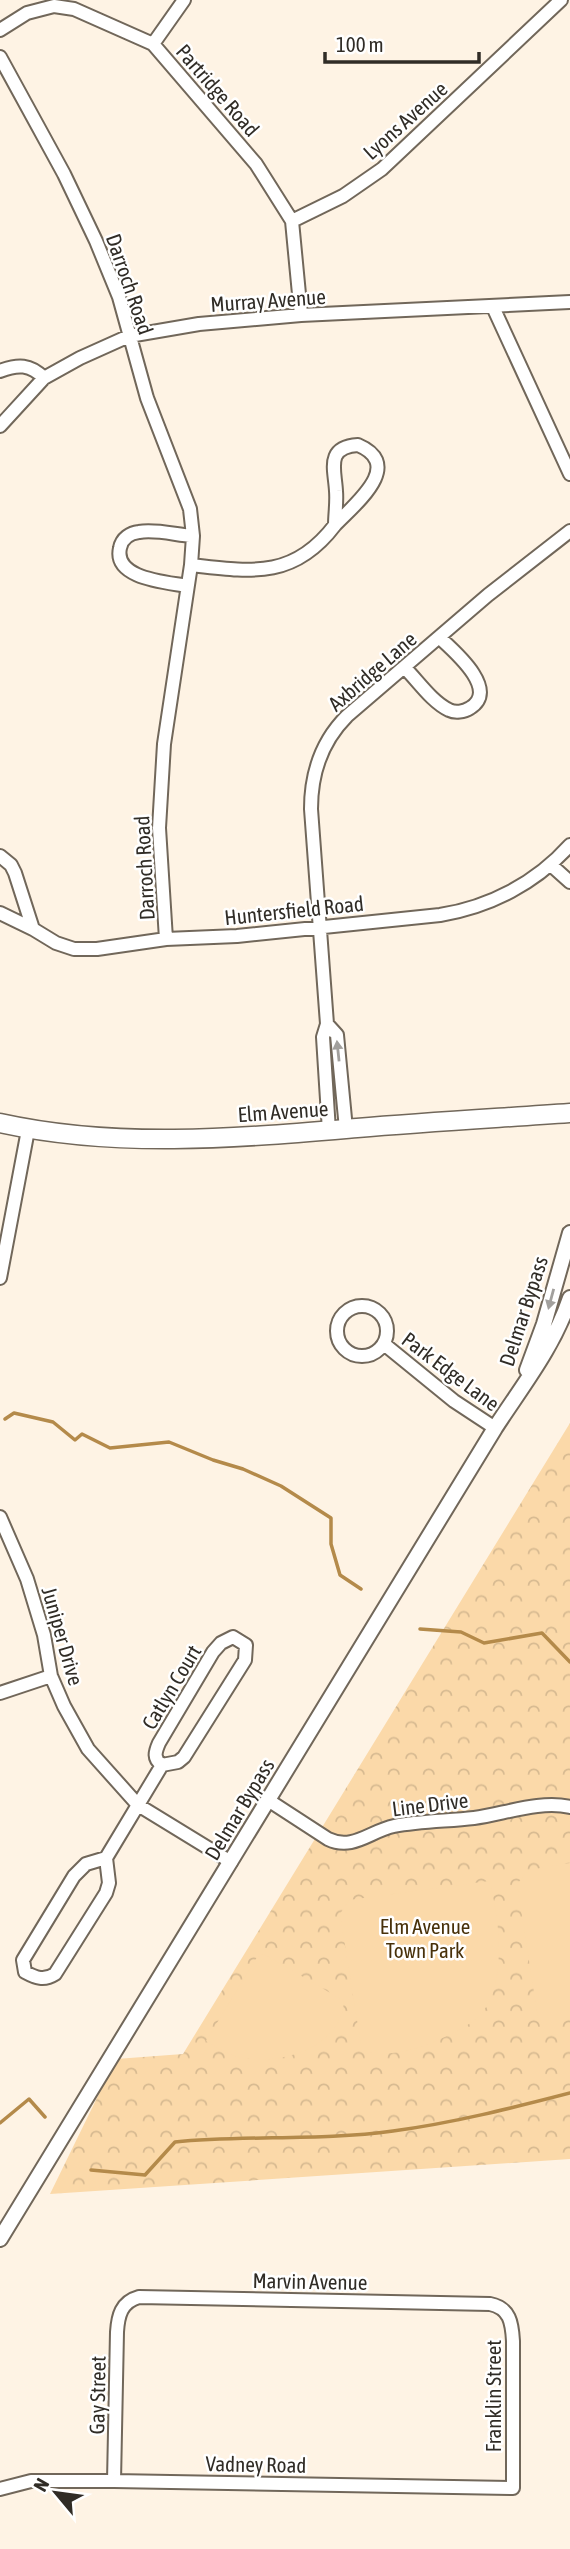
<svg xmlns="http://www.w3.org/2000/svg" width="570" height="2549" font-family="'Asap Condensed',sans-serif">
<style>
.forest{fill:url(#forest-crowns)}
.pitch{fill:#fbd9a9}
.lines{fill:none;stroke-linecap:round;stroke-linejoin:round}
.stream{stroke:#b48a4a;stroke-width:3.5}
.minor-casing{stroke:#71675a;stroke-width:16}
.tertiary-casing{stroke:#71675a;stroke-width:18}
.primary-casing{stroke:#71675a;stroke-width:21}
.minor{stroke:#fff;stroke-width:12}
.tertiary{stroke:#fff;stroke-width:14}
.primary{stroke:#fff;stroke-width:18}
.oneway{fill:#a2a09d}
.labels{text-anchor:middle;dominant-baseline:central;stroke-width:5;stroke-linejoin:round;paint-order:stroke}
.street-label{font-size:21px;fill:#302c26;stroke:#fff}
.park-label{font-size:21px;fill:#48310a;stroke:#fff}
</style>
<defs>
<pattern id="forest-crowns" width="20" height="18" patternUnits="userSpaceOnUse" patternTransform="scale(1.75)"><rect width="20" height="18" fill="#fbd9a9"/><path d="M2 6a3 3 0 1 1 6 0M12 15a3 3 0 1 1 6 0" fill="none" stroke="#d7ba91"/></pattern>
</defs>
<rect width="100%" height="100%" fill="#fef3e4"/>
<path class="forest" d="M570,1423V2159L50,2194L116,2059L183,2054Z"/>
<path class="pitch" d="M570,1863V2018H538L517,1884L529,1870Z
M489,1881C500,1916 508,1989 478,2017C466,2028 451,2034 436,2041C414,2051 386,2057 362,2051L340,1914L349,1900Z
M264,1954L344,2001C342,2049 275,2068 235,2056C225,2053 215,2046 206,2041L257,1957Z"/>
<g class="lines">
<path class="stream" d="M5,1419L14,1413L53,1422L75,1440L82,1434L110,1448L169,1442L213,1460L243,1469L281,1486L331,1518V1544L340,1575L361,1589
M420,1629L461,1632L484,1643L542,1633L570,1662
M0,2123L29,2099L45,2117
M91,2170L145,2175L175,2142C247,2135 321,2141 393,2131C453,2123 512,2108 570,2093"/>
<g class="minor-casing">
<path id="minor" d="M0,30L27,13L54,6L74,9L153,44L256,164L292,221L301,315
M153,44L184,0
M0,57L64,174L96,241L119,297L147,398L190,509L193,536L191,565L164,744L159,828L166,939
M292,221L343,196L382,169L561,0
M493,307L570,474
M0,371C18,364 30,364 44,378
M0,426L44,378L80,358L129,336L199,324L301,315L570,302
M358,445C405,465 355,504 335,525C335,514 337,503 336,491C335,470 325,447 358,445Z
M191,565C252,572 294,579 335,525
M187,586C167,582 113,579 120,548C122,538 130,533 139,532C156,529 176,535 193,536
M405,668C418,681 432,702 449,710C455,713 464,712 470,708C500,690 454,651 440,638
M0,856L11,865L15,873L33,929L0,913
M551,865L570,882
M33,929L56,943L74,949H97L166,939L237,936L440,915C490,907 536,883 570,845
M327,1024L337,1035L346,1129
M329,1131L323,1037L327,1024L311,809C311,773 321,742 347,716L488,595L570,531
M0,1278L28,1130
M337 1331a25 25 0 1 1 50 0a25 25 0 1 1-50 0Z
M384,1344L454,1401L495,1428
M0,1517L27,1579L44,1635L51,1676L64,1706L88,1749L138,1805L231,1862
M233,1637L246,1645L245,1660L184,1757L178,1762L162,1765C153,1759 155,1752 159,1743L213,1652L221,1643Z
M0,1693L51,1676
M268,1800L328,1839C353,1851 370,1831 394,1826C420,1821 448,1821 474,1818C504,1814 540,1800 570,1807
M106,1858L109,1883L106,1893L55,1974C44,1981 36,1978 25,1972L23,1960L74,1876L86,1864Z
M106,1858L162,1765
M0,2489L31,2481H114L513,2488V2341C512,2323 510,2308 490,2304L139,2297C121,2302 118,2316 117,2332L114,2481"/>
</g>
<g class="tertiary-casing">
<path id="tertiary" d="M527,1370L544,1324L570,1233
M0,2239L495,1428C523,1385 553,1348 570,1298"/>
</g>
<g class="primary-casing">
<path id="primary" d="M0,1123C118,1149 238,1138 357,1128C428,1122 499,1118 570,1113"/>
</g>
<use href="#minor" class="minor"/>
<use href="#tertiary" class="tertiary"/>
<use href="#primary" class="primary"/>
</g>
<defs><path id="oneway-solid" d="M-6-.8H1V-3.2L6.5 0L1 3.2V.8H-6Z" transform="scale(1.75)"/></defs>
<g class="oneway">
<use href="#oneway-solid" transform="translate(338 1051) rotate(-96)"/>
<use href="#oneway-solid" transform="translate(551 1299) rotate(105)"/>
</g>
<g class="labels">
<g class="street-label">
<text transform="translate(218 90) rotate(49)">Partridge Road</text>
<text transform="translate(405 120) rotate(-42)">Lyons Avenue</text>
<text transform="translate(130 284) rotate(71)">Darroch Road</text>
<text transform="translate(268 300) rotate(-4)">Murray Avenue</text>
<text transform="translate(372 671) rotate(-41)">Axbridge Lane</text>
<text transform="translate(144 868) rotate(-93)">Darroch Road</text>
<text transform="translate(294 910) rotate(-6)">Huntersfield Road</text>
<text transform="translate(283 1111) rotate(-4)">Elm Avenue</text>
<text transform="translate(523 1311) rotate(-72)">Delmar Bypass</text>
<text transform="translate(451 1371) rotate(37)">Park Edge Lane</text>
<text transform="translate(63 1636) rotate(74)">Juniper Drive</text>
<text transform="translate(171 1687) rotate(-59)">Catlyn Court</text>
<text transform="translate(430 1804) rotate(-7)">Line Drive</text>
<text transform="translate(239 1809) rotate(-59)">Delmar Bypass</text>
<text transform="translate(310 2281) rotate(1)">Marvin Avenue</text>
<text transform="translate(97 2395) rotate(-89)">Gay Street</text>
<text transform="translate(493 2396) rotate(-90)">Franklin Street</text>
<text transform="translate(256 2464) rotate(1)">Vadney Road</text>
</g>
<g class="park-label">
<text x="425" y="1926">Elm Avenue<tspan x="425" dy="24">Town Park</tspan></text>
</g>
</g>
<g transform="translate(56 2493) rotate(299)" stroke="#ffffff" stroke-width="5" paint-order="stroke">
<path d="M0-5L12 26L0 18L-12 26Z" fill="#302c26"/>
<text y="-10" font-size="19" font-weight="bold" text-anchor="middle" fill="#302c26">N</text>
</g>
<path d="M325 52v10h154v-10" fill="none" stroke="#302c26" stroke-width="3.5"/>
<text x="336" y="52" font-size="21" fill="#302c26" stroke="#ffffff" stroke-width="5" paint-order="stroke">100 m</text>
</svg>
